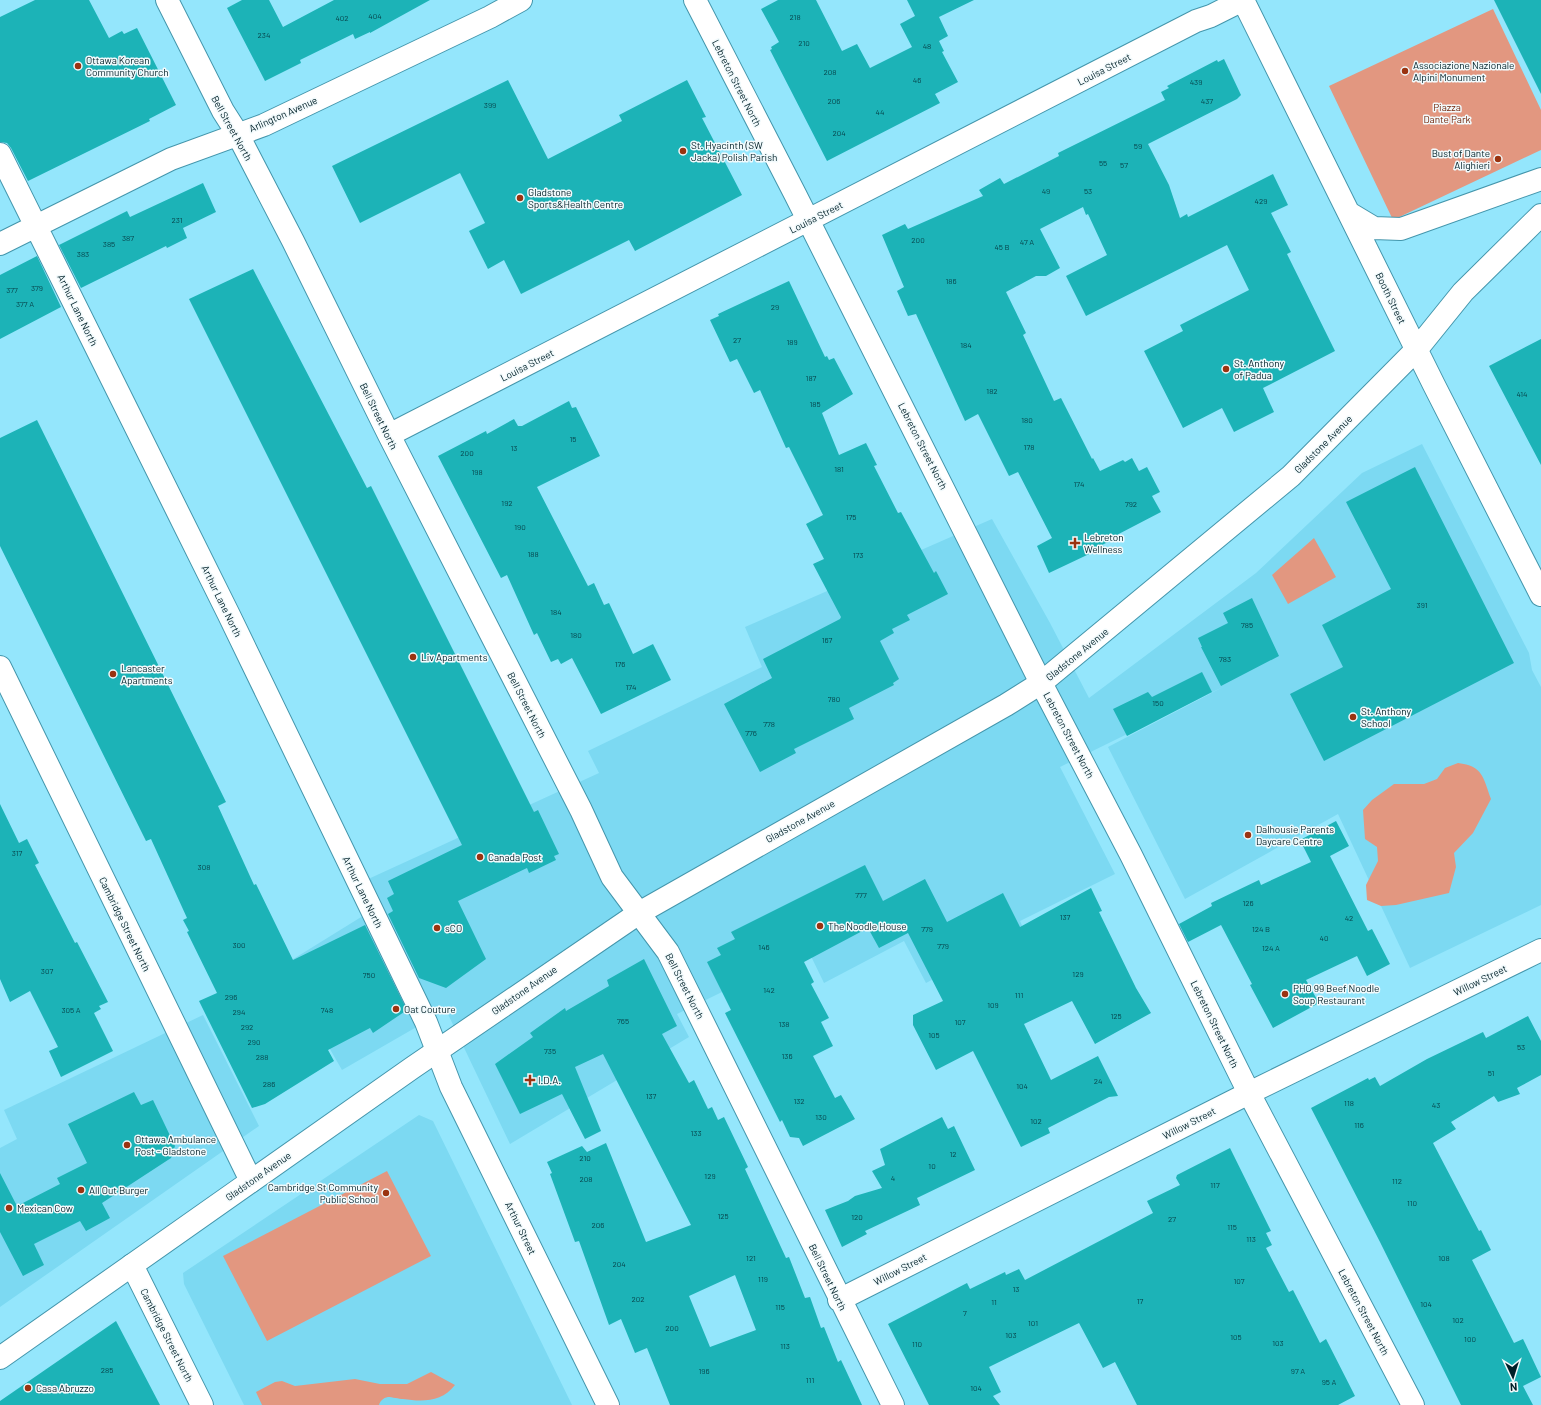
<svg xmlns="http://www.w3.org/2000/svg" width="1541" height="1405" font-family="Barlow,sans-serif">
<style>
.built{fill:#7cd9f2}
.green{fill:#e29780}
.building{fill:#1cb3b7;fill-rule:evenodd}
.lines{fill:none;stroke-linecap:round;stroke-linejoin:round}
.minor-casing{stroke:#4496ac;stroke-width:24}
.secondary-casing{stroke:#4496ac;stroke-width:24}
.minor{stroke:#fff;stroke-width:22}
.secondary{stroke:#fff;stroke-width:22}
.poi-dot{fill:#9a3310;stroke:#f2fafc;stroke-width:1.5}
.labels{text-anchor:middle;dominant-baseline:central;stroke-width:3;stroke-linejoin:round;paint-order:stroke}
.number-label{font-size:8px;fill:#07454c}
.poi-label{font-size:10px;fill:#002028;stroke:#f2fafc;text-anchor:start}
.street-label{font-size:10px;fill:#002028;stroke:#f2fafc}
.park-label{font-size:10px;fill:#722409;stroke:#f2fafc}
</style>
<rect width="100%" height="100%" fill="#94e6fc"/>
<path class="built" d="M1422,444L1529,653L1532,670L1541,687V905L1410,968L1338,814L1185,899L1108,747L1225,686L1060,767L1115,874L1020,921L1024,930L926,983L904,941L824,983L808,950L677,1014L689,1037L510,1144L446,1010L342,1070L282,966L366,914L353,886L599,773L588,751L762,667L745,627L992,519L1050,623L1089,698L1256,573L1362,473Z
M203,1015L259,1126L0,1307V1148L17,1139L4,1110Z
M419,1115L433,1121L572,1405H244L184,1284L183,1273Z"/>
<path class="green" d="M1493,9L1541,110V150L1393,220L1329,86Z
M1314,538L1336,577L1288,604L1272,575Z
M1458,763C1483,766 1483,777 1491,799L1473,833L1454,853L1456,867L1449,893L1396,905L1381,906L1367,900L1366,885L1378,861L1377,847L1365,839L1363,810L1372,800L1394,784H1424L1437,779L1445,768Z
M387,1171L431,1256L267,1341L223,1256Z
M431,1372L455,1385C442,1402 423,1402 403,1399C399,1399 392,1397 388,1397C383,1398 380,1401 379,1405H262L256,1392L275,1382L282,1381L295,1386L355,1379L380,1384H407Z"/>
<path class="building" d="M35,0H89L109,38L122,31L124,34L137,28L176,105L149,119L150,121L28,181L11,148L7,143L0,142V17Z
M242,0H269L283,27L334,0H430L370,33V32L355,39L353,34L300,60L301,63L265,81L227,8Z
M778,0H816L842,51L857,44L870,68L912,47L900,24L915,16L907,0H974L939,17L948,36L939,41L944,51L942,52L958,82L935,94L940,103L827,161L770,50L772,49L771,47L779,42L761,9Z
M1494,0H1541V94Z
M1224,59L1241,95L1237,99L1148,144L1169,185L1180,218L1187,214L1188,217L1273,174L1288,205L1271,213L1291,252L1287,254L1335,351L1263,388L1274,412L1234,432L1222,408L1183,428L1144,351L1183,331L1180,325L1249,290L1227,245L1086,316L1066,276L1107,255L1088,214L1086,215L1083,207L1040,229L1060,268L1046,276H1036L1006,292L1026,333L1023,335L1054,401L1061,398L1092,459L1093,458L1100,471L1123,460L1125,462L1132,458L1139,471L1147,467L1160,492L1152,496L1161,512L1111,538L1112,540L1102,545L1104,547L1049,573L1037,546L1052,538L1018,472L1009,476L978,414L965,421L916,314L908,316L897,291L904,287L882,235L905,224L908,229L983,196L979,190L1000,178L1004,184L1059,156L1058,153L1165,100L1161,92L1169,88L1167,86L1217,60L1218,62Z
M508,80L548,159L622,121L619,115L687,80L706,117L702,118L742,195L635,251L629,240L521,294L504,260L488,269L469,231L485,223L460,173L360,223L332,166Z
M203,183L216,212L183,228L187,238L167,248L166,246L81,288L59,245L127,211L130,217Z
M37,256L61,307L0,339V275Z
M253,269L367,488L371,486L534,812L538,810L559,854L554,856L556,860L529,873L527,868L458,901L486,959L446,988L419,978L388,914L393,911L387,898L394,894L388,881L462,845L189,299Z
M789,281L825,357L827,356L829,360L834,358L853,394L822,413L839,455L866,443L877,465L874,466L898,513L901,512L934,573L936,571L948,594L907,615L910,620L892,629L894,633L880,641L899,679L893,683L894,685L849,708L854,719L794,749L796,753L760,772L724,704L772,678L763,659L840,619L841,617L813,564L824,559L806,524L823,515L789,447L786,448L760,390L754,393L737,359L730,362L710,320L719,316L718,314Z
M1541,339V465L1489,366Z
M569,401L572,408L576,407L600,456L537,487L588,586L594,583L604,605L609,603L633,654L653,644L671,680L601,714L572,658L561,664L558,659L551,662L537,633L534,635L507,575L501,578L438,456L486,431L487,434L514,419L518,426H522Z
M37,420L226,802L218,806L254,885L256,884L293,960L365,925L407,1010L373,1033L370,1028L328,1050L334,1061L265,1104L252,1108L199,1001L217,993L187,932L189,931L183,920L187,918L151,839L146,841L0,546V438Z
M1415,467L1514,663L1324,761L1290,694L1343,667L1322,625L1391,589L1346,502Z
M1252,598L1279,656L1221,686L1201,647H1202L1198,638L1228,623L1223,613Z
M1202,672L1212,692L1127,736L1113,709L1148,692L1152,697Z
M0,804L19,843L27,839L39,863L35,865L75,943L77,942L108,1002L99,1006L101,1009L94,1013L113,1051L61,1077L49,1051L58,1047L30,991L10,1002L0,979Z
M1336,821L1349,846L1330,856L1368,931L1372,929L1390,964L1367,976L1357,956L1306,980L1319,1003L1273,1028L1250,985L1252,984L1221,925L1188,942L1179,924L1212,906L1211,903L1259,880L1261,885L1311,862L1300,840Z
M865,865L883,901L925,879L947,922L1003,893L1020,927L1091,888L1102,911L1099,912L1136,988L1151,1013L1095,1044L1072,1001L1024,1024L1051,1080L1098,1056L1118,1096L1109,1097L1048,1128L1050,1133L1021,1147L973,1051L936,1070L913,1025V1015L943,1001L908,933L879,948L868,928L804,962L814,982L811,984L829,1018L821,1022L833,1046L813,1056L835,1098L841,1095L855,1119L803,1146L799,1138L790,1137L782,1120L780,1122L725,1013L731,1010L707,962L721,955L717,948L735,939L731,932Z
M644,959L677,1026L662,1034L689,1083L694,1080L708,1109L712,1107L718,1120L724,1117L748,1167L745,1169L786,1258L789,1257L805,1298L810,1297L821,1328L824,1327L838,1362L841,1360L862,1405H670L647,1348L635,1353L621,1319L609,1325L579,1241L575,1242L550,1174L552,1173L547,1162L582,1146L587,1152L606,1143L646,1242L691,1225L603,1054L575,1067L601,1131L585,1139L562,1094L520,1114L495,1064L533,1037L530,1033L565,1008L566,1011L609,986L607,980ZM735,1275L756,1330L710,1347L689,1296Z
M1528,1016L1541,1041V1075L1517,1088L1520,1094L1498,1102L1494,1096L1451,1122L1456,1129L1433,1143L1479,1231L1481,1230L1491,1250L1472,1260L1514,1343L1523,1339L1541,1377L1523,1386L1533,1405H1461L1380,1242L1311,1108L1368,1078L1369,1080L1375,1077L1380,1086L1427,1059L1483,1032L1486,1038Z
M134,1092L141,1105L153,1100L175,1146L171,1158L102,1203L110,1218L86,1231L80,1221L34,1244L44,1265L23,1276L0,1232V1173L17,1206L60,1184L57,1178L87,1163L68,1124Z
M942,1117L948,1129L954,1126L975,1170L917,1198L920,1205L865,1231L867,1234L842,1247L825,1210L848,1201L855,1196L882,1188L872,1171L885,1165L880,1149Z
M1230,1148L1271,1231L1266,1233L1272,1245L1266,1248L1289,1292L1293,1290L1320,1343L1326,1339L1355,1396L1338,1405H1137L1115,1362L1103,1368L1079,1323L989,1367L1001,1392L993,1396L1000,1405H929L888,1324L967,1283L970,1289L1005,1272L1006,1275L1019,1269L1025,1280L1153,1213L1147,1201L1180,1185L1176,1178L1177,1175Z
M116,1321L160,1405H0V1401Z"/>
<g class="lines">
<g class="minor-casing">
<path id="minor" d="M167,0L223,111L237,133L293,241L389,435L581,810L612,877L668,952L893,1405
M695,0L795,194L1041,683L1131,855L1249,1093L1413,1405
M0,154L228,613L426,1022L451,1087L608,1405
M0,244L171,159L264,125L490,17L521,0
M389,435L1196,21L1211,16L1243,0
M0,667L251,1181
M132,1265L202,1405
M839,1300L1249,1093L1541,950"/>
</g>
<g class="secondary-casing">
<path id="secondary" d="M1243,0L1434,385L1541,595
M1349,213L1374,228L1401,229L1541,179
M0,1358L412,1068L639,913L1006,705L1041,683L1291,476L1417,349L1463,292L1541,215"/>
</g>
<use href="#minor" class="minor"/>
<use href="#secondary" class="secondary"/>
</g>
<g class="poi-dot">
<circle cx="78" cy="66" r="4"/>
<circle cx="1405" cy="71" r="4"/>
<circle cx="683" cy="151" r="4"/>
<circle cx="1498" cy="159" r="4"/>
<circle cx="520" cy="198" r="4"/>
<circle cx="1226" cy="369" r="4"/>
<path d="M1073 537h4v4h4v4h-4v4h-4v-4h-4v-4h4z"/>
<circle cx="413" cy="657" r="4"/>
<circle cx="113" cy="674" r="4"/>
<circle cx="1353" cy="717" r="4"/>
<circle cx="1248" cy="835" r="4"/>
<circle cx="480" cy="857" r="4"/>
<circle cx="820" cy="926" r="4"/>
<circle cx="437" cy="928" r="4"/>
<circle cx="1285" cy="994" r="4"/>
<circle cx="396" cy="1009" r="4"/>
<path d="M528 1074h4v4h4v4h-4v4h-4v-4h-4v-4h4z"/>
<circle cx="127" cy="1145" r="4"/>
<circle cx="81" cy="1190" r="4"/>
<circle cx="386" cy="1193" r="4"/>
<circle cx="9" cy="1208" r="4"/>
<circle cx="28" cy="1388" r="4"/>
</g>
<g class="labels">
<g class="number-label">
<text x="375" y="16">404</text>
<text x="795" y="17">218</text>
<text x="342" y="18">402</text>
<text x="264" y="35">234</text>
<text x="804" y="43">210</text>
<text x="927" y="46">48</text>
<text x="830" y="72">208</text>
<text x="917" y="80">46</text>
<text x="1196" y="82">439</text>
<text x="834" y="101">206</text>
<text x="1207" y="101">437</text>
<text x="490" y="105">399</text>
<text x="880" y="112">44</text>
<text x="839" y="133">204</text>
<text x="1138" y="146">59</text>
<text x="1103" y="163">55</text>
<text x="1124" y="165">57</text>
<text x="1046" y="191">49</text>
<text x="1088" y="191">53</text>
<text x="1261" y="201">429</text>
<text x="177" y="220">231</text>
<text x="128" y="238">387</text>
<text x="918" y="240">200</text>
<text x="1027" y="242">47 A</text>
<text x="109" y="244">385</text>
<text x="1002" y="247">45 B</text>
<text x="83" y="254">383</text>
<text x="951" y="281">186</text>
<text x="37" y="288">379</text>
<text x="12" y="290">377</text>
<text x="25" y="304">377 A</text>
<text x="775" y="307">29</text>
<text x="737" y="340">27</text>
<text x="792" y="342">189</text>
<text x="966" y="345">184</text>
<text x="811" y="378">187</text>
<text x="992" y="391">182</text>
<text x="1522" y="394">414</text>
<text x="815" y="404">185</text>
<text x="1027" y="420">180</text>
<text x="573" y="439">15</text>
<text x="1029" y="447">178</text>
<text x="514" y="448">13</text>
<text x="467" y="453">200</text>
<text x="839" y="469">181</text>
<text x="477" y="472">198</text>
<text x="1079" y="484">174</text>
<text x="507" y="503">192</text>
<text x="1131" y="504">792</text>
<text x="851" y="517">175</text>
<text x="520" y="527">190</text>
<text x="533" y="554">188</text>
<text x="858" y="555">173</text>
<text x="1422" y="605">391</text>
<text x="556" y="612">184</text>
<text x="1247" y="625">785</text>
<text x="576" y="635">180</text>
<text x="827" y="640">167</text>
<text x="1225" y="659">783</text>
<text x="620" y="664">176</text>
<text x="631" y="687">174</text>
<text x="834" y="699">780</text>
<text x="1158" y="703">150</text>
<text x="769" y="724">778</text>
<text x="751" y="733">776</text>
<text x="17" y="853">317</text>
<text x="204" y="867">308</text>
<text x="861" y="895">777</text>
<text x="1248" y="903">126</text>
<text x="1065" y="917">137</text>
<text x="1349" y="918">42</text>
<text x="927" y="929">779</text>
<text x="1261" y="929">124 B</text>
<text x="1324" y="938">40</text>
<text x="239" y="945">300</text>
<text x="943" y="946">779</text>
<text x="764" y="947">146</text>
<text x="1271" y="948">124 A</text>
<text x="47" y="971">307</text>
<text x="1078" y="974">129</text>
<text x="369" y="975">750</text>
<text x="769" y="990">142</text>
<text x="1019" y="995">111</text>
<text x="231" y="997">296</text>
<text x="993" y="1005">109</text>
<text x="71" y="1010">305 A</text>
<text x="327" y="1010">748</text>
<text x="239" y="1012">294</text>
<text x="1116" y="1016">125</text>
<text x="623" y="1021">765</text>
<text x="960" y="1022">107</text>
<text x="784" y="1024">138</text>
<text x="247" y="1027">292</text>
<text x="934" y="1035">105</text>
<text x="254" y="1042">290</text>
<text x="1521" y="1047">53</text>
<text x="550" y="1051">735</text>
<text x="787" y="1056">136</text>
<text x="262" y="1057">288</text>
<text x="1491" y="1073">51</text>
<text x="1098" y="1081">24</text>
<text x="269" y="1084">286</text>
<text x="1022" y="1086">104</text>
<text x="651" y="1096">137</text>
<text x="799" y="1101">132</text>
<text x="1349" y="1103">118</text>
<text x="1436" y="1105">43</text>
<text x="821" y="1117">130</text>
<text x="1036" y="1121">102</text>
<text x="1359" y="1125">116</text>
<text x="696" y="1133">133</text>
<text x="953" y="1154">12</text>
<text x="585" y="1158">210</text>
<text x="932" y="1166">10</text>
<text x="710" y="1176">129</text>
<text x="893" y="1178">4</text>
<text x="586" y="1179">208</text>
<text x="1397" y="1181">112</text>
<text x="1215" y="1185">117</text>
<text x="1412" y="1203">110</text>
<text x="723" y="1216">125</text>
<text x="857" y="1217">120</text>
<text x="1172" y="1219">27</text>
<text x="598" y="1225">206</text>
<text x="1232" y="1227">115</text>
<text x="1251" y="1239">113</text>
<text x="751" y="1258">121</text>
<text x="1444" y="1258">108</text>
<text x="619" y="1264">204</text>
<text x="763" y="1279">119</text>
<text x="1239" y="1281">107</text>
<text x="1016" y="1289">13</text>
<text x="638" y="1299">202</text>
<text x="1140" y="1301">17</text>
<text x="994" y="1302">11</text>
<text x="1426" y="1304">104</text>
<text x="780" y="1307">115</text>
<text x="965" y="1313">7</text>
<text x="1458" y="1320">102</text>
<text x="1033" y="1323">101</text>
<text x="672" y="1328">200</text>
<text x="1011" y="1335">103</text>
<text x="1236" y="1337">105</text>
<text x="1470" y="1339">100</text>
<text x="1278" y="1343">103</text>
<text x="917" y="1344">110</text>
<text x="785" y="1346">113</text>
<text x="107" y="1370">285</text>
<text x="704" y="1371">196</text>
<text x="1298" y="1371">97 A</text>
<text x="810" y="1380">111</text>
<text x="1329" y="1382">95 A</text>
<text x="976" y="1388">104</text>
</g>
<g class="poi-label">
<text x="86" y="60">Ottawa Korean<tspan x="86" dy="12">Community Church</tspan></text>
<text x="1413" y="65">Associazione Nazionale<tspan x="1413" dy="12">Alpini Monument</tspan></text>
<text x="691" y="145">St. Hyacinth (SW<tspan x="691" dy="12">Jacka) Polish Parish</tspan></text>
<text x="1490" y="153" text-anchor="end">Bust of Dante<tspan x="1490" dy="12">Alighieri</tspan></text>
<text x="528" y="192">Gladstone<tspan x="528" dy="12">Sports&amp;Health Centre</tspan></text>
<text x="1234" y="363">St. Anthony<tspan x="1234" dy="12">of Padua</tspan></text>
<text x="1084" y="537">Lebreton<tspan x="1084" dy="12">Wellness</tspan></text>
<text x="421" y="657">Liv Apartments</text>
<text x="121" y="668">Lancaster<tspan x="121" dy="12">Apartments</tspan></text>
<text x="1361" y="711">St. Anthony<tspan x="1361" dy="12">School</tspan></text>
<text x="1256" y="829">Dalhousie Parents<tspan x="1256" dy="12">Daycare Centre</tspan></text>
<text x="488" y="857">Canada Post</text>
<text x="828" y="926">The Noodle House</text>
<text x="445" y="928">sCO</text>
<text x="1293" y="988">PHO 99 Beef Noodle<tspan x="1293" dy="12">Soup Restaurant</tspan></text>
<text x="404" y="1009">Oat Couture</text>
<text x="538" y="1080">I.D.A.</text>
<text x="135" y="1139">Ottawa Ambulance<tspan x="135" dy="12">Post - Gladstone</tspan></text>
<text x="378" y="1187" text-anchor="end">Cambridge St Community<tspan x="378" dy="12">Public School</tspan></text>
<text x="89" y="1190">All Out Burger</text>
<text x="17" y="1208">Mexican Cow</text>
<text x="36" y="1388">Casa Abruzzo</text>
</g>
<g class="street-label">
<text transform="translate(1104 69) rotate(-27)">Louisa Street</text>
<text transform="translate(737 83) rotate(63)">Lebreton Street North</text>
<text transform="translate(283 114) rotate(-24)">Arlington Avenue</text>
<text transform="translate(232 128) rotate(61)">Bell Street North</text>
<text transform="translate(816 217) rotate(-27)">Louisa Street</text>
<text transform="translate(1391 298) rotate(64)">Booth Street</text>
<text transform="translate(78 310) rotate(64)">Arthur Lane North</text>
<text transform="translate(527 365) rotate(-27)">Louisa Street</text>
<text transform="translate(379 416) rotate(64)">Bell Street North</text>
<text transform="translate(1323 444) rotate(-45)">Gladstone Avenue</text>
<text transform="translate(923 446) rotate(63)">Lebreton Street North</text>
<text transform="translate(222 601) rotate(64)">Arthur Lane North</text>
<text transform="translate(1077 654) rotate(-39)">Gladstone Avenue</text>
<text transform="translate(527 705) rotate(63)">Bell Street North</text>
<text transform="translate(1069 735) rotate(62)">Lebreton Street North</text>
<text transform="translate(800 821) rotate(-29)">Gladstone Avenue</text>
<text transform="translate(363 892) rotate(64)">Arthur Lane North</text>
<text transform="translate(125 924) rotate(64)">Cambridge Street North</text>
<text transform="translate(1480 980) rotate(-26)">Willow Street</text>
<text transform="translate(685 986) rotate(63)">Bell Street North</text>
<text transform="translate(524 990) rotate(-35)">Gladstone Avenue</text>
<text transform="translate(1215 1024) rotate(64)">Lebreton Street North</text>
<text transform="translate(1189 1123) rotate(-27)">Willow Street</text>
<text transform="translate(258 1176) rotate(-35)">Gladstone Avenue</text>
<text transform="translate(521 1228) rotate(64)">Arthur Street</text>
<text transform="translate(900 1269) rotate(-27)">Willow Street</text>
<text transform="translate(828 1277) rotate(64)">Bell Street North</text>
<text transform="translate(1364 1312) rotate(62)">Lebreton Street North</text>
<text transform="translate(167 1335) rotate(63)">Cambridge Street North</text>
</g>
<g class="park-label">
<text x="1447" y="107">Piazza<tspan x="1447" dy="12">Dante Park</tspan></text>
</g>
</g>
<g transform="translate(1513 1377) rotate(176)" stroke="#f2fafc" stroke-width="3" paint-order="stroke">
<path d="M0-3L7 15L0 10L-7 15Z" fill="#002028"/>
<text y="-6" font-size="11" font-weight="bold" text-anchor="middle" fill="#002028">N</text>
</g>
</svg>
